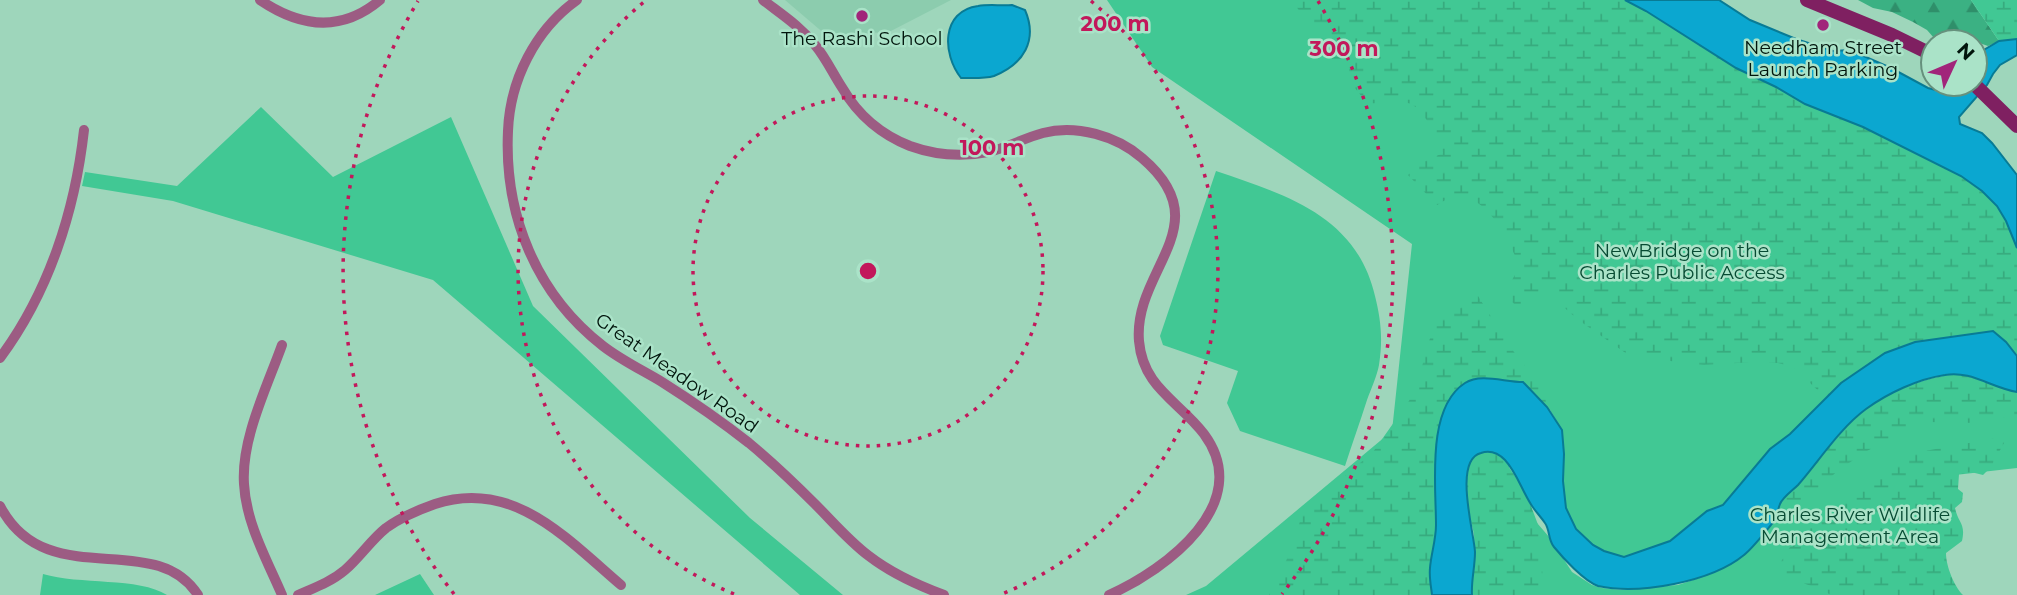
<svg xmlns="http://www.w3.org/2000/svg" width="2017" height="595" font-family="Montserrat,sans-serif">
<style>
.built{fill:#8cccae}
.green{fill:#41c894}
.forest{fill:url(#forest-firs)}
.wetland{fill:url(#wetland-marsh)}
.water{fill:#0ba7d0;stroke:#087b95;stroke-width:2}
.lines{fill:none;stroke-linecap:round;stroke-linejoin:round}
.minor{stroke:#9c5c83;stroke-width:10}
.secondary{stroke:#7f2061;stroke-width:14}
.ring{fill:none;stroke:#c2185b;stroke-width:3.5;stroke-dasharray:3.5 7}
.poi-dot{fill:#a1257a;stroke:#aae3c8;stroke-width:2.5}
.labels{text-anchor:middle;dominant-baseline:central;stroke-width:5;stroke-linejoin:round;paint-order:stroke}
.poi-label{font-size:19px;fill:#01150c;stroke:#aae3c8}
.park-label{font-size:19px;fill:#074b33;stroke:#aae3c8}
.street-label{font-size:19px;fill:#01150c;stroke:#aae3c8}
.centre{fill:#c2185b;stroke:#aae3c8;stroke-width:3.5}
.ring-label{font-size:21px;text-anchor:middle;font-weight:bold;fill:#c2185b;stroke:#aae3c8;stroke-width:5;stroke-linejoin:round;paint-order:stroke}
</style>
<defs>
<pattern id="forest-firs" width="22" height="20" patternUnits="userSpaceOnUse" patternTransform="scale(1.75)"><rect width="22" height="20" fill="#3bb183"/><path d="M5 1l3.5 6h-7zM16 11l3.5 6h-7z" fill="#2f8f6a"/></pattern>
<pattern id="wetland-marsh" width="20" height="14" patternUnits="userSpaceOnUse" patternTransform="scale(1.75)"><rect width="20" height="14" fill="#41c894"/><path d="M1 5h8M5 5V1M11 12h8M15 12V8" fill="none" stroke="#37ab7e"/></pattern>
</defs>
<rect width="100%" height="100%" fill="#9ed6bb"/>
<path class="built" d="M785,0H951L889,32L826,35Z"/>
<path class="green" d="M1107,0H1625L2017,248V356L2013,352L1841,383L1790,434L1770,449L1723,505L1707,511L1670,541L1624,557L1604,551L1593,545L1576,529L1566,508L1563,481L1564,454L1562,430L1550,410L1430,578L1432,595H1186L1206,586L1392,431L1412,244L1152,67Z
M261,107L333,177L451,117L533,306L750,518L843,595H800L433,280L173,201L82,186L85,172L177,186Z
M1216,171C1286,195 1356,215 1375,296C1381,320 1383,339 1379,365C1377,376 1371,389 1367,400C1360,422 1352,444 1345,466L1240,431L1227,403L1238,371L1163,345L1160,336Z
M2017,398V468L1911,480L1835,595H1470L1531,516L1550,538L1572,572L1592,585L1602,588L1620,590L1678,585L1699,578L1721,568L1827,445Z
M43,574C79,585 139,577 167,595H40Z
M420,574L434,595H375Z"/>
<path class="forest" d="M1858,0H1971L1999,41L1988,46L1968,39L1941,41L1934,38L1927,30L1913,22L1892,12L1873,8Z"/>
<path class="wetland" d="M1292,0H1625L1646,11L1736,68L1776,87L1805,104L1863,127L1922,157L1961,176L1982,191L1997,206L2006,221L2017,248V356L2006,342L1993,331C1958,335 1920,338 1887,352C1864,362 1843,381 1826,398L1793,367L1778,363L1754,362L1704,365L1683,363L1627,354L1577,319L1546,291L1523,307L1517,308L1505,292L1519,268C1513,244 1486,194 1457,196C1450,196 1443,202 1437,205L1408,175L1423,162L1443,153C1434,136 1424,102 1402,102C1390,102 1379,104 1367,103L1330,57Z
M1971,0H2017V39L1999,41Z
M1478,296L1510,347L1543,388L1547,407L1523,382H1508L1488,378L1436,472L1434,493L1436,526L1430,578L1432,595H1269L1289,555L1305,506L1334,485L1373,452L1411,398L1417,384L1436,317C1442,313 1446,314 1452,311C1462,308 1470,302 1478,296Z
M1959,374C1979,378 1997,388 2017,392V416L1998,418L1978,423L1928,422L1908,429L1867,451L1840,469L1812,493L1792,518L1769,527L1779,515C1777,499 1796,488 1806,477C1822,457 1837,436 1855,418C1879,394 1926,376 1959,374Z
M2002,437L2005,441L1991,467L1983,475L1971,472L1959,474L1958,489L1963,493L1962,502L1955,508C1958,523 1966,523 1962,541L1946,553C1946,566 1954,586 1963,595H1831L1820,589L1774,573L1798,534L1853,490L1891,463L1919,452Z
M1485,452L1498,454L1504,460L1521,485L1531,506L1540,530L1538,546L1542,568L1544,595H1472C1471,575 1475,555 1474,535C1473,527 1470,521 1469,513C1466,494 1460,457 1485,452Z"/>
<path class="water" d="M1625,0H1719L1750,20L1796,39L1833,51L1850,50L1891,68L1928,88L1948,93L1955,84H1975V56L1977,54L1999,41L2017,39V55L2000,65L1993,74L1987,85L1959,117L1960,124L1982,133L1992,143L2017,175V248L2006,221L1997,206L1982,191L1961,176L1863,127L1805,104L1776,87L1736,68L1646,11Z
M1012,5L1025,10C1038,40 1024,64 994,76C984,79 971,78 961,78C942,54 941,11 978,6C989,4 1001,6 1012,5Z
M1993,331L2006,342L2017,356V392C1992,388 1970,370 1945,375C1918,379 1888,393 1866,409C1840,428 1819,461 1798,485C1792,491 1783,497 1780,504C1778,509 1778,510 1779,515C1769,527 1756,545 1744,555C1711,582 1639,595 1598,586C1584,581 1563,558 1554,547C1548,540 1550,530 1545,523C1541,517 1536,512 1532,506C1522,491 1517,473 1505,460C1498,453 1490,450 1481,453C1453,460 1474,532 1475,552C1475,567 1471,581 1472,595H1432C1431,586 1429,577 1430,568C1431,554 1436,540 1436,525C1436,485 1426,408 1465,383C1481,373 1504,382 1523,382L1547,407L1562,430L1564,454L1563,481L1566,508L1576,529L1593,545L1604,551L1624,557L1670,541L1707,511L1723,505L1770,449L1790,434L1841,383L1885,353L1915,342Z"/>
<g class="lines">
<path class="minor" d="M260,0C300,27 341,33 380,0
M577,0C535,30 510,80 508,131C504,215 536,294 603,346C621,360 642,370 662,382C692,401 721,421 749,443C772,462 794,483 815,504C833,522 849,541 869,556C891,573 917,585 944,595
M763,0C781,14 800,26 815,45C826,58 833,74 843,89C858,115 882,135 910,146C935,155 962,157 988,152C1007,148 1024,138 1043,133C1076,124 1117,136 1142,158C1221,225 1133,269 1139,341C1143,388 1179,401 1204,434C1255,503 1167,569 1109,595
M0,358C49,292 75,211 84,130
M0,506C46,595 155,527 198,595
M282,595C267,560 246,523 244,484C241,439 267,387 282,345
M298,595C314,588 331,582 345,570C360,557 371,540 386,528C401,517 418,510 435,504C513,478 567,539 621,585"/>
<path class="secondary" d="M1807,0L1892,35L1933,55
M1974,84L2017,126"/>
</g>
<g class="ring">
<circle cx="868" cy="271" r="175"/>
<path d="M734 594A350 350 0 0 1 645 1M1091 1A350 350 0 0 1 1002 594"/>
<path d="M454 594A525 525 0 0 1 418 1M1318 1A525 525 0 0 1 1282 594"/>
</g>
<g class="poi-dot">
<circle cx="862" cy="16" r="7"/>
<circle cx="1823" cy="25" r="7"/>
</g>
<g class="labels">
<g class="poi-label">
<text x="862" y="38">The Rashi School</text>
<text x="1823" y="47">Needham Street<tspan x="1823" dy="22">Launch Parking</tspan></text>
</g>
<g class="park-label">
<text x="1682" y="250">NewBridge on the<tspan x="1682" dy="22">Charles Public Access</tspan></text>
<text x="1850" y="514">Charles River Wildlife<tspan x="1850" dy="22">Management Area</tspan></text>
</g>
<g class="street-label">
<text transform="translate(677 373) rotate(35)">Great Meadow Road</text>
</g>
</g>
<circle cx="868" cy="271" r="10" class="centre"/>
<g class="ring-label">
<text x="1115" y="31">200 m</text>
<text x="1344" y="56">300 m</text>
<text x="992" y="155">100 m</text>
</g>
<g transform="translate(1954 63) rotate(46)"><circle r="33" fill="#aae3c8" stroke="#66917d" stroke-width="2"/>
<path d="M0-5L12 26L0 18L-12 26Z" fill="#a1257a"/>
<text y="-10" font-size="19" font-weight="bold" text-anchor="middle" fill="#01150c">N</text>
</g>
</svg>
